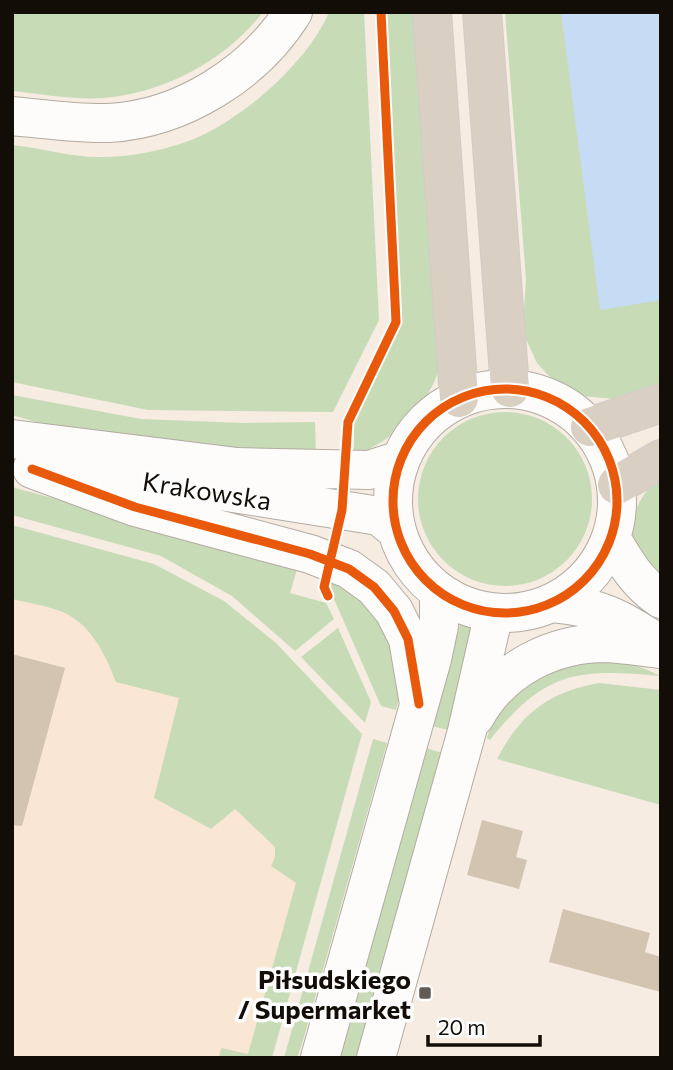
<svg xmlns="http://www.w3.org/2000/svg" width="673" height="1070" font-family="Commissioner,sans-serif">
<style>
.built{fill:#f9e7d4}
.green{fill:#c7dbb7}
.water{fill:#c6dcf4}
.building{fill:#d3c4b2}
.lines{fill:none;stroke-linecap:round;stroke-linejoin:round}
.minor-casing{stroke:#b3aba3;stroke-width:40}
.highway-casing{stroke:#d1ccc8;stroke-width:40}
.minor{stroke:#fefcfa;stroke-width:38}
.highway{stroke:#dacfc3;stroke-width:38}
.cycleway-casing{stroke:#fdfdfd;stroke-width:13}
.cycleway{stroke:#e8590c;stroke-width:9}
.poi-dot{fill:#625b53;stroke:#fdfdfd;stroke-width:2.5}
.labels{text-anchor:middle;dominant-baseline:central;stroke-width:7;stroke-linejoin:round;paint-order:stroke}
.street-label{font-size:26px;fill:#130d07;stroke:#fdfdfd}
.poi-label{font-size:26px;font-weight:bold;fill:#130d07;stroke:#fdfdfd;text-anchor:end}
</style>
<rect width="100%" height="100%" fill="#f6ece1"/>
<path class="built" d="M12,546L344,731L248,1058H12Z"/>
<path class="green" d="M12,12H263C226,60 165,93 104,98C74,100 42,94 12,91Z
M329,12H364L379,320L333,412L148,410L12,382V145C41,148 74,158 102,157C130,157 159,151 186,142C238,124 308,63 329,12Z
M387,12H414L440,364C432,403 391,444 354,455V424L402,323Z
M505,12H661V383L615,399L581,396L565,388L548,375L537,363L525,337L523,326L526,279Z
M12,395L141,419L244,423L315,422L316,456L128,448L12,415Z
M418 499a87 87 0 1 1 174 0a87 87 0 1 1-174 0Z
M661,479V587C653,577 639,564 635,551C627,525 637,493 661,479Z
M12,487L298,566L290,593L326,603L334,619L295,651L232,596L161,556L12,515Z
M12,525L154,564L224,601L276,643L362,734L272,1058H219L221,1048L248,1054L296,883L271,866L275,857V847L235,809L211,829L154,798L179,698L116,682C106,656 92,626 65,613C49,606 29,603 12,599Z
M333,577L350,587L385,624L400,694L396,710L381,706L330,590Z
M469,619L475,622L448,730L432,726L460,625L463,621Z
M338,628L371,702L365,723L301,657Z
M565,662H629L661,676C576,668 545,671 490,740L487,738L492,723L511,694Z
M599,683L661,690V805L497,759C521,713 549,692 599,683Z
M373,739L387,743L302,1044L297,1058H284Z
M426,748L442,753L356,1058H340Z"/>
<path class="water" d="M561,12H661V300L600,310Z"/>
<path class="building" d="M12,654L65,668L22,826L12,825Z
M482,820L523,831L516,857L527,860L519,889L467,875Z
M563,909L650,933L645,952L661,957V992L549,962Z"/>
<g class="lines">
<g class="minor-casing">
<path id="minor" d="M12,116C44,119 77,124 109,123C182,119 255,73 293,12
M393 501a112 112 0 1 1 224 0a112 112 0 1 1-224 0Z
M12,439L237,467L369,470L400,460
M32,469L135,507L310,554L349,569L374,587L394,611L408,639L419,704
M82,474L138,478L379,516L397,531
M611,538C625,562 637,583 661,599
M552,603C600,607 620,618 659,644
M475,717C501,669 552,643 606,643C624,644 643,647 661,649
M320,1058L432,659L439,626V592
M376,1058L467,731L494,613"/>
</g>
<g class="highway-casing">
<path id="highway" d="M432,12L459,398
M482,12L510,388
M590,427L661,403
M617,485L661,459"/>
</g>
<use href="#minor" class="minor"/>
<use href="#highway" class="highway"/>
<g class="cycleway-casing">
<path id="cycleway" d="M393 501a112 112 0 1 1 224 0a112 112 0 1 1-224 0Z
M32,469L135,507L310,554L349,569L374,587L394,611L408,639L419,704
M328,596L324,587L342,510L348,422L396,322L381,12"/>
</g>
<use href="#cycleway" class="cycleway"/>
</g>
<rect class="poi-dot" x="418" y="986" width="14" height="14" rx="3.5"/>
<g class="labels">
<g class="street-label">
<text transform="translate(207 490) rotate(9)">Krakowska</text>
</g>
<g class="poi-label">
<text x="411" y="978">Piłsudskiego<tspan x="411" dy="30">/ Supermarket</tspan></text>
</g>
</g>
<rect width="673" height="1070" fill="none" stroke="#130d07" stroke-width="28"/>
<path d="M428 1035v10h112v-10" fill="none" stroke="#130d07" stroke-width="3.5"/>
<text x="438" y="1035" font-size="21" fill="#130d07" stroke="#fdfdfd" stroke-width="5" paint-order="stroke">20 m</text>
</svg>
